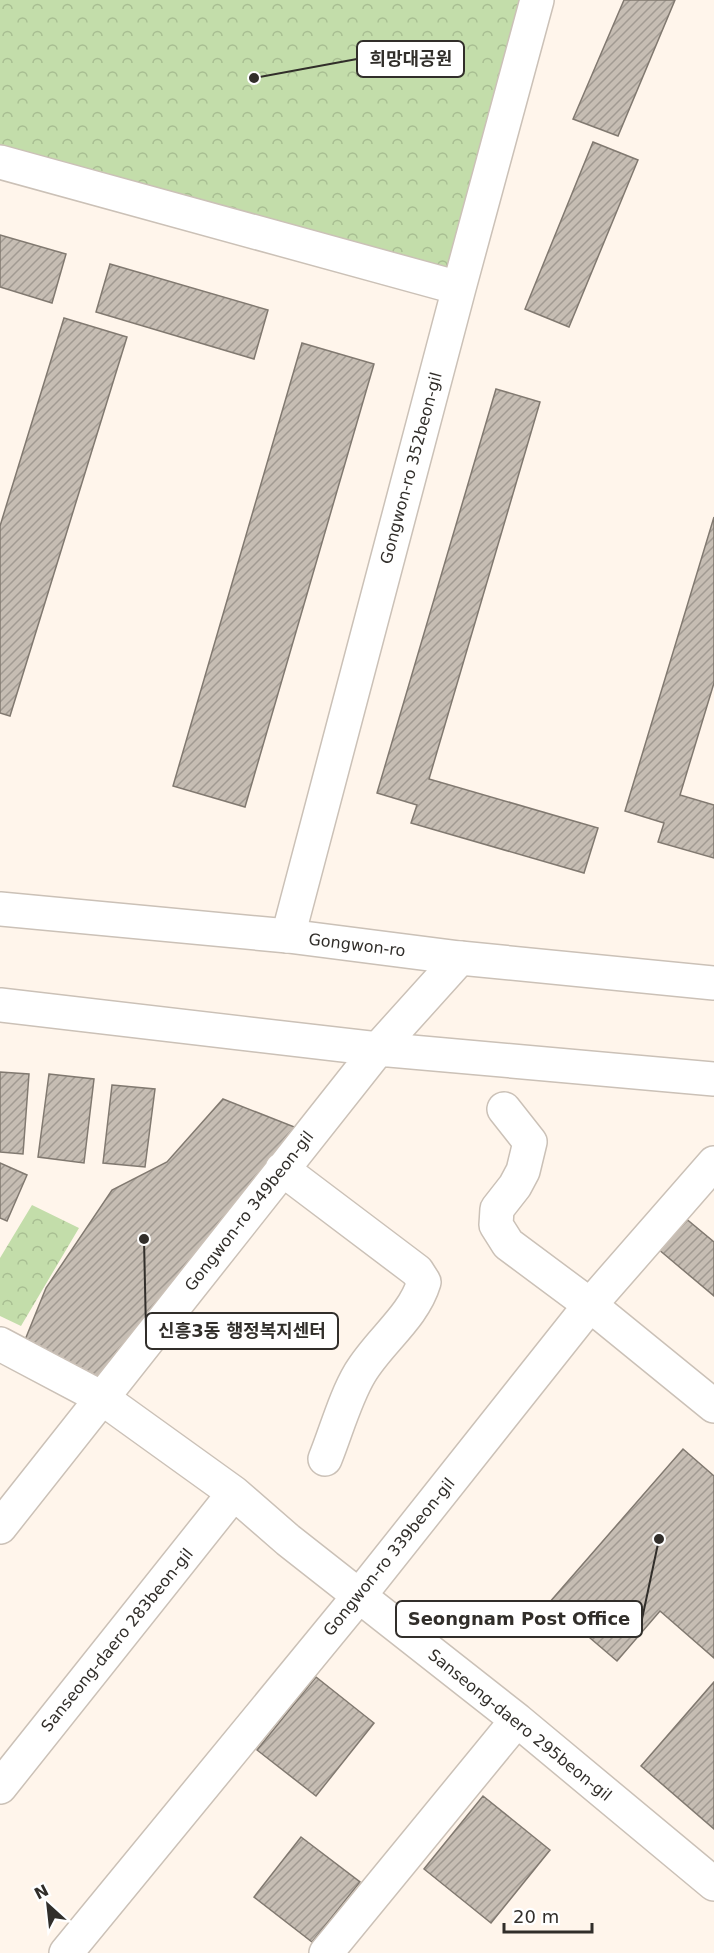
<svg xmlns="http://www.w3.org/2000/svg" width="714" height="1953" font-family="'DejaVu Sans','Noto Sans KR',sans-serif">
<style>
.park{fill:url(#park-crowns)}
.building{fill:url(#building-hatch);stroke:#817970;stroke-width:1.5}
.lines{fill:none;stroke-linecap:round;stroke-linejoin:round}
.street-casing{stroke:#cbc1b7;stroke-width:36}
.secondary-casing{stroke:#cbc1b7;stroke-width:36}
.street{stroke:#fff;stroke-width:33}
.secondary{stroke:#fff;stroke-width:33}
.labels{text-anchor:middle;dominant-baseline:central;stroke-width:4.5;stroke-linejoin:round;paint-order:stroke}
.street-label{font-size:16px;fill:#312e2a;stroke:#fff}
.leader{fill:none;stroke:#312e2a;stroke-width:2}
.callout-dot{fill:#312e2a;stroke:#fff;stroke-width:2}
.callout{fill:#fff;stroke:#312e2a;stroke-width:2}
.callout-label{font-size:18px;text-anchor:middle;font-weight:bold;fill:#312e2a}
</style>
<defs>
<pattern id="park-crowns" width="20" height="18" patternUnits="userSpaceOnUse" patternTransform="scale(1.5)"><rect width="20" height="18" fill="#c3ddaa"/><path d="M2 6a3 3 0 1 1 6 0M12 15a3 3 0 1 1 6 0" fill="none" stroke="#a8be92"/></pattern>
<pattern id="building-hatch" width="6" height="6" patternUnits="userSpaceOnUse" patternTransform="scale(1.5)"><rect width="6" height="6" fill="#c6bdb3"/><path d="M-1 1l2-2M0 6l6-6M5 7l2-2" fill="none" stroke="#a19a92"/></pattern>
</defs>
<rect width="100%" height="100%" fill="#fff5eb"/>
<path class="park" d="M0,0H528L453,278L0,156Z
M32,1205L79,1228L21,1326L0,1316V1258Z"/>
<path class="building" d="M624,0H675L618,136L573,119Z
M593,142L638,160L569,327L525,309Z
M0,235L66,254L52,303L0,287Z
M110,264L268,310L254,359L96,312Z
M64,318L127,337L10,716L0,713V526Z
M302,343L374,364L245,807L173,786Z
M496,389L540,402L429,779L598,828L584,873L411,823L417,805L377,793Z
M714,517V683L680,795L714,805V858L658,842L664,823L625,811Z
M0,1072L29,1074L23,1154L0,1152Z
M49,1074L94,1079L84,1163L38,1157Z
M112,1085L155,1089L145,1167L103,1163Z
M223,1099L297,1128L88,1390L25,1340L46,1288L112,1190L167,1162Z
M0,1163L27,1175L7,1221L0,1218Z
M684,1217L714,1242V1296L658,1249Z
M683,1449L714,1476V1658L660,1611L617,1661L549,1603Z
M316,1677L374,1723L316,1796L257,1750Z
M714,1682V1829L641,1766Z
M483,1796L550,1850L491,1923L424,1869Z
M301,1837L360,1882L312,1942L254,1897Z"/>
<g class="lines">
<g class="street-casing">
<path id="street" d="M0,162L459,288
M288,936L459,288L537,0
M0,1005L378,1049L714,1079
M504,1109L530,1142L523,1171L515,1186L497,1209L496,1225L508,1244L590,1305L714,1406
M282,1169L417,1271L424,1282C413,1318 379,1341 360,1373C345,1398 336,1432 325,1459
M0,1344L102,1398L234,1493L288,1540L517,1720L714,1884
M0,1527L378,1049L460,958
M0,1787L234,1493
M66,1953L359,1596L590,1305L714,1163
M326,1953L517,1720"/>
</g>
<g class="secondary-casing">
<path id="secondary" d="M0,909L288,936L460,958L714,983"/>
</g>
<use href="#street" class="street"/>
<use href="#secondary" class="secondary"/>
</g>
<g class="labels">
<g class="street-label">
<text transform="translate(411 468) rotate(-75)">Gongwon-ro 352beon-gil</text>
<text transform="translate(357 945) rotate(7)">Gongwon-ro</text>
<text transform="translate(249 1211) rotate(-52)">Gongwon-ro 349beon-gil</text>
<text transform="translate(389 1557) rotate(-51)">Gongwon-ro 339beon-gil</text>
<text transform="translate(117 1640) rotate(-51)">Sanseong-daero 283beon-gil</text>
<text transform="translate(520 1725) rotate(39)">Sanseong-daero 295beon-gil</text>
</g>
</g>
<path class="leader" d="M254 78L357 59M144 1239L146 1331M659 1539L642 1619"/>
<g class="callout-dot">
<circle cx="254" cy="78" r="6"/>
<circle cx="144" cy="1239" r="6"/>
<circle cx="659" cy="1539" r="6"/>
</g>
<g class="callout">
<rect x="357" y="41" width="107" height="36" rx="6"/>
<rect x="146" y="1313" width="192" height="36" rx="6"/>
<rect x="396" y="1601" width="246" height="36" rx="6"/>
</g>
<g class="callout-label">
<text x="411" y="65">희망대공원</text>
<text x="242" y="1337">신흥3동 행정복지센터</text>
<text x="519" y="1625">Seongnam Post Office</text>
</g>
<g transform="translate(48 1905) rotate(333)" stroke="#ffffff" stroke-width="4.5" paint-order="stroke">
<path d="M0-4.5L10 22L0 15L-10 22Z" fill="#312e2a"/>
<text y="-9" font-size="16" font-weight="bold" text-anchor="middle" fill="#312e2a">N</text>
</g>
<path d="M504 1923v9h88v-9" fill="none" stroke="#312e2a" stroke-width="3"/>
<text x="513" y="1923" font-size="18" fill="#312e2a" stroke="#ffffff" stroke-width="4.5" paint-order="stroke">20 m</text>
</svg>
